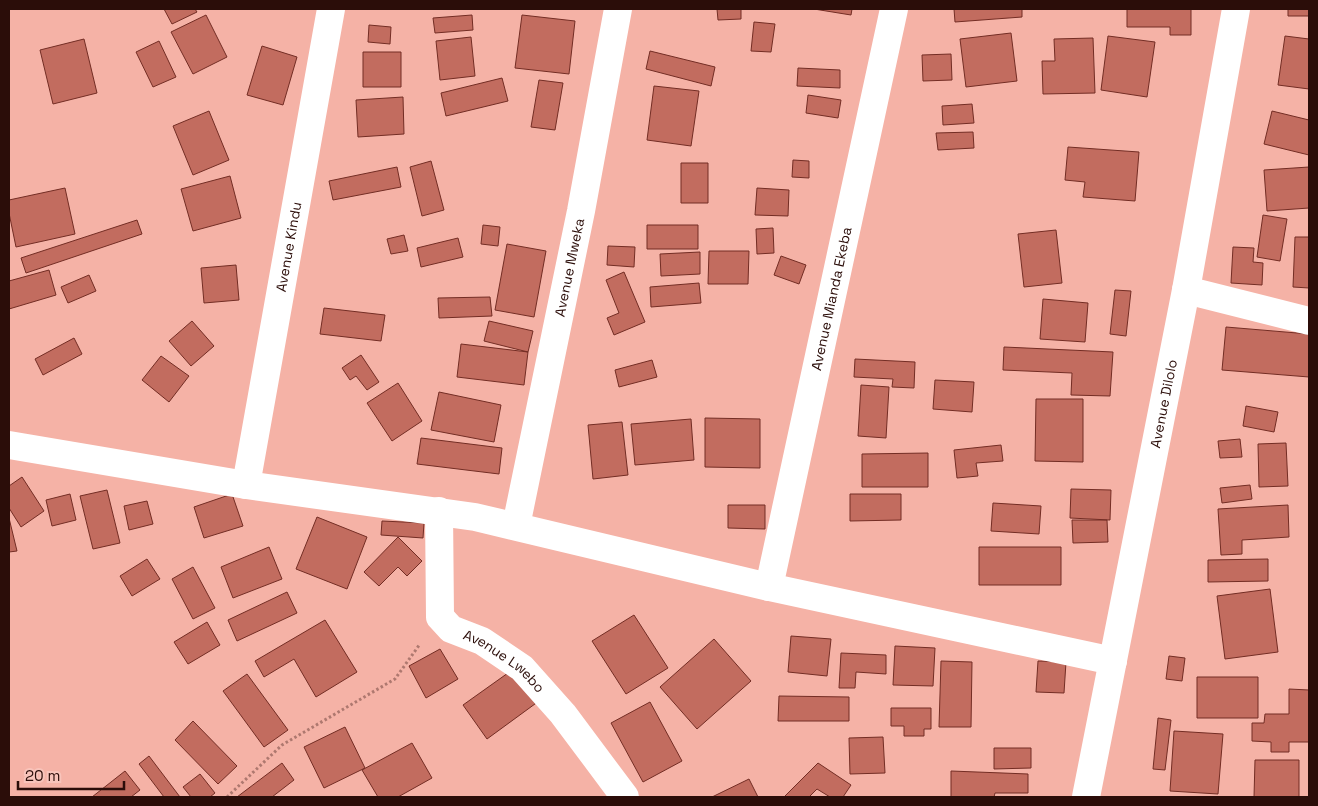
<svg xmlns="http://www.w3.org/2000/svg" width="1318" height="806" font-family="'Space Grotesk',sans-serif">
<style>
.building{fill:#c26c5f;stroke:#732d24}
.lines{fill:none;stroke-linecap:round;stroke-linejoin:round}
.path{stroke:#ae786f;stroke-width:3;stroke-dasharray:2.5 2.5;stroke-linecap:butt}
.minor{stroke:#fff;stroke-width:28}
.labels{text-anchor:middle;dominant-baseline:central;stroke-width:4;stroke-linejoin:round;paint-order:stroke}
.street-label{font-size:14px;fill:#2b0d09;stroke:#f8c4bb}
</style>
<rect width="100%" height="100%" fill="#f5b2a6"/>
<path class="building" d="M164,9H195L197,12L172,24Z
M717,9H741V19L718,20Z
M814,9H852L851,15Z
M954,9H1022V17L955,22Z
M1127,9H1191V35H1170V27H1127Z
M1288,9H1309V16H1288Z
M206,15L227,57L193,74L171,32Z
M472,15L473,30L435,33L433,18Z
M522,15L575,21L569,74L515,68Z
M754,22L775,24L771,52L751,51Z
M369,25L391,27L390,44L368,42Z
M1011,33L1017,81L966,87L960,39Z
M1108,36L1155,42L1147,97L1101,90Z
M1285,36L1309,39V89L1278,85Z
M471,37L475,76L440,80L436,41Z
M1093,38L1095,93L1043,94L1042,61H1055L1054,39Z
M84,39L97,93L53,104L40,50Z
M159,41L176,77L153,87L136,52Z
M262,46L297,57L283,105L247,95Z
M650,51L715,67L711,86L646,69Z
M363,52H401V87H363Z
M951,54L952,80L923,81L922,55Z
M798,68L840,70V88L797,86Z
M502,78L508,101L446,116L441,93Z
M539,80L563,83L555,130L531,127Z
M654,86L699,91L691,146L647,140Z
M808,95L841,100L838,118L806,113Z
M403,97L404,134L358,137L356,100Z
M972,104L974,123L943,125L942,106Z
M209,111L229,160L193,175L173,126Z
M1272,111L1309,120V155L1264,144Z
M973,132L974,148L938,150L936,133Z
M1068,147L1139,152L1135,201L1083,197L1085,182L1065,180Z
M793,160L809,161V178L792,177Z
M431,161L444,210L422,216L410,167Z
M681,163H708V203H681Z
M397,167L401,187L333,200L329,181Z
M1309,167V208L1267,211L1264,170Z
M230,176L241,218L193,231L181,189Z
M65,188L75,234L16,247L9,213V200Z
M757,188L789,190L788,216L755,215Z
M1263,215L1287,219L1280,261L1257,257Z
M137,220L142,234L26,273L21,258Z
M483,225L500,227L498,246L481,244Z
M647,225H698V249H647Z
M773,228L774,253L757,254L756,229Z
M1056,230L1062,283L1024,287L1018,234Z
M404,235L408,251L391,254L387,239Z
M1295,237H1309V288L1293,287Z
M458,238L463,257L421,267L417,248Z
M507,244L546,251L534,317L495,310Z
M608,246L635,247L634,267L607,265Z
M1233,247L1254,248L1253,262L1263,263L1262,285L1231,283Z
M709,251H749L748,284H708Z
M700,252V274L661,276L660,254Z
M781,256L806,265L799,284L774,275Z
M236,265L239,300L204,303L201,268Z
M49,270L56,295L9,309V281Z
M624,272L645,322L614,335L607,318L619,313L606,280Z
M89,275L96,291L68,303L61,287Z
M699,283L701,303L651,307L650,287Z
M1115,290L1131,291L1126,336L1110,334Z
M490,297L492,316L439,318L438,298Z
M1043,299L1088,303L1085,342L1040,339Z
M324,308L385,315L381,341L320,334Z
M192,321L214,346L191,366L169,341Z
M489,321L533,331L528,352L484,341Z
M1226,327L1309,334V377L1222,370Z
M74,338L82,354L43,375L35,359Z
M461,344L528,352L524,385L457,377Z
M1004,347L1113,352L1110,396L1071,395L1072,373L1003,370Z
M361,355L379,382L367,390L356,376L350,380L342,368Z
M161,356L189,376L169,402L142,380Z
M855,359L915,362L914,388L892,387L893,379L854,377Z
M652,360L657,377L619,387L615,370Z
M935,380L974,382L972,412L933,409Z
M398,383L422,421L392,441L367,403Z
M861,385L889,387L886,438L858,436Z
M439,392L501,405L494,442L431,430Z
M1036,399H1083V462L1035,461Z
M1246,406L1278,412L1274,432L1243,426Z
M705,418L760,419V468L705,467Z
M691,419L694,460L635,465L631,424Z
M622,422L628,475L593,479L588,425Z
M421,438L502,448L499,474L417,464Z
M1240,439L1242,457L1220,458L1218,441Z
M1286,443L1288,486L1259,487L1258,444Z
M1001,445L1003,461L976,463L978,476L957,478L954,450Z
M928,453V487H862V454Z
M22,477L44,511L21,527L9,508V486Z
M1250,485L1252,499L1222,503L1220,488Z
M1071,489L1111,490L1110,520L1070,518Z
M107,490L120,543L93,549L80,496Z
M70,494L76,520L52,526L46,500Z
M232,494L243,526L204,538L194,507Z
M850,494H901V520L850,521Z
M147,501L153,524L129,530L124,506Z
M993,503L1041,506L1039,534L991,531Z
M728,505H765V529L728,528Z
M1288,505L1289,537L1242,540V554L1221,555L1218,509Z
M317,517L367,537L347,589L296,569Z
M9,518L17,551L9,552Z
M1072,520H1107L1108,542L1073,543Z
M382,521L424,523L423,538L381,535Z
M398,537L422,561L407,576L398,567L379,586L364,572Z
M269,547L282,579L233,598L221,567Z
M979,547H1061V585H979Z
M147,559L160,579L132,596L120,576Z
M1268,559V581L1208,582V560Z
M193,567L215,608L193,619L172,579Z
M1270,589L1278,652L1225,659L1217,596Z
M287,592L297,613L237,641L228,620Z
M634,615L668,668L626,694L592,641Z
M325,620L357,672L316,697L294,659L264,677L255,661Z
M207,622L220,645L188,664L174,642Z
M791,636L831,639L827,676L788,672Z
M714,639L751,681L697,729L660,687Z
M895,646L935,648L933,686L893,685Z
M440,649L458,679L426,698L409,666Z
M841,653L886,655V674L856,672L855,688H839Z
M1169,656L1185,658L1182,681L1166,679Z
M941,661L972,662L971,727H939Z
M1038,661L1066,662L1064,693L1036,692Z
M515,668L539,701L487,739L463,705Z
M247,674L288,730L264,747L223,691Z
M1197,677H1258V718H1197Z
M1289,689L1309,690V742H1289V752H1271V742L1252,741V723H1264L1265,714H1289Z
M779,696L849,697V721H778Z
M650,702L682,761L643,782L611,723Z
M891,708H931V729H924V736H904V726H891Z
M1158,718L1171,720L1165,770L1153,769Z
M193,721L237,766L218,784L175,740Z
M345,727L365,768L324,788L304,747Z
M1174,731L1223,734L1218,794L1170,791Z
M883,737L885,773L850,774L849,738Z
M412,743L432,778L398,797H378L362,770Z
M994,748H1031V768L994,769Z
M149,756L180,797H164L139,764Z
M1255,760H1299V797H1254Z
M282,763L294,780L272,797H237Z
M818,763L851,785L843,797H830L817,789L809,797H784Z
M125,771L140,790L131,797H92Z
M951,771L1028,774V793H995L994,797H951Z
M200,774L215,793L210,797H191L183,787Z
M749,779L758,797H712Z"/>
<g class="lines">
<path class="path" d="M227,797L282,745L395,679L420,644"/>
<g class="minor">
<path d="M1186,290L1309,321"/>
<path d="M9,445L246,485L475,517L769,587L1113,661"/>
<path id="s1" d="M246,485L331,9"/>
<path id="s2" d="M439,511L440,617L451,629L482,641L522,668L563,714L625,797"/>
<path id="s3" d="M516,526L581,211L618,9"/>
<path id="s4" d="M769,587L894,9"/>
<path id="s5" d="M1086,797L1186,290L1236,9"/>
</g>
</g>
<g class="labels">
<g class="street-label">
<text stroke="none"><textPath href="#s1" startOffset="242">Avenue Kindu</textPath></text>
<text stroke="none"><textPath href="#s3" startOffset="264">Avenue Mweka</textPath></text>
<text stroke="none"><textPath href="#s4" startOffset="295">Avenue Mianda Ekeba</textPath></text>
<text stroke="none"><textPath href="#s5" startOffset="401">Avenue Dilolo</textPath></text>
<text stroke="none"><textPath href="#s2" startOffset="185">Avenue Lwebo</textPath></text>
</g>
</g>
<rect width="1318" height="806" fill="none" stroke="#2b0d09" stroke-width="20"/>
<path d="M18 781v8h106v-8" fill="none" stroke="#2b0d09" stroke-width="2.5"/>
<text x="25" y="781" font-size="15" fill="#2b0d09" stroke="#f8c4bb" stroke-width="4" paint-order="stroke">20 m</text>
</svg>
